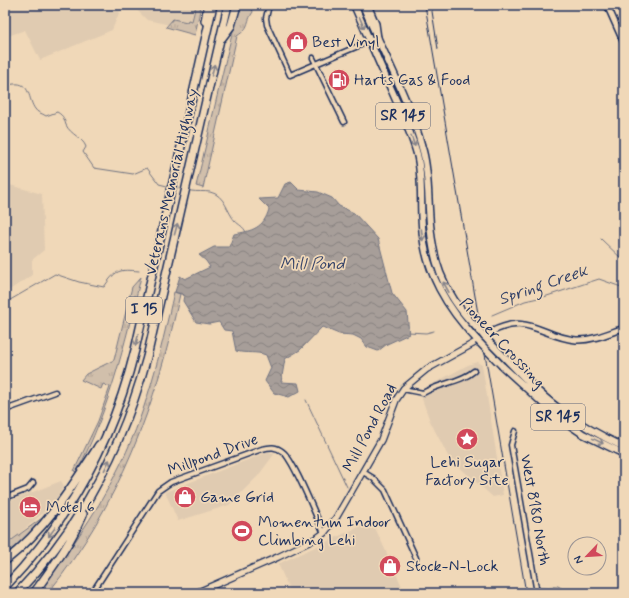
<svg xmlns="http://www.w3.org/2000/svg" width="629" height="598" font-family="Mynerve,sans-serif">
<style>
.built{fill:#e0cbb1}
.grass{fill:url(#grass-tufts);stroke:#767784}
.water{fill:url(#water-waves);stroke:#6f7281}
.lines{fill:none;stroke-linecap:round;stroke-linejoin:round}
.stream{stroke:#6f7281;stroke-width:1}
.minor-casing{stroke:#1b2f5e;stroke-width:7}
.tertiary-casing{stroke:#1b2f5e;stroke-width:8}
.secondary-casing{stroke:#1b2f5e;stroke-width:8}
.trunk-casing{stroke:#1b2f5e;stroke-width:9}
.motorway-casing{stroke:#1b2f5e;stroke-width:10}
.minor{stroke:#f0d8b8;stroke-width:4}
.tertiary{stroke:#f0d8b8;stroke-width:5}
.secondary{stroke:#f0d8b8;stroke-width:5.5}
.trunk{stroke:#f0d8b8;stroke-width:6}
.motorway{stroke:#f0d8b8;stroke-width:7}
.rail{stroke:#1b2f5e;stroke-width:1}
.tertiary-bridge-casing{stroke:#1b2f5e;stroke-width:8;stroke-linecap:butt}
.trunk-bridge-casing{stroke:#1b2f5e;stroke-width:9;stroke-linecap:butt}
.tertiary-bridge{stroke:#f0d8b8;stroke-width:5}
.trunk-bridge{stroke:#f0d8b8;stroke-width:6}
.oneway{stroke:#86848b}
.labels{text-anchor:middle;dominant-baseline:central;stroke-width:3.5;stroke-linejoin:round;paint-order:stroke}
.shield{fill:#f0d8b8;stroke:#5b6279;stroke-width:1}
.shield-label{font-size:15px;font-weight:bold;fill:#1b2f5e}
.poi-label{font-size:16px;fill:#1b2f5e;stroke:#f0d8b8;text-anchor:start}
.street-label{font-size:16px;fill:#1b2f5e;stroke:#f0d8b8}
.water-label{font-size:17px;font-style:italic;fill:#37456a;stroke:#f0d8b8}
</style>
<defs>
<pattern id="grass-tufts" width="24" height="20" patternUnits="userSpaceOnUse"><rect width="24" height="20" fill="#d1bfab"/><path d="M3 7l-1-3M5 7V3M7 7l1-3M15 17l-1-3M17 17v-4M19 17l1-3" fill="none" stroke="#b3a496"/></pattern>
<pattern id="water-waves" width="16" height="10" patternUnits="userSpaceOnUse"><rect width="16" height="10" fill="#a79e99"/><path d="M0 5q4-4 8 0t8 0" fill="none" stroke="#878180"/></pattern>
</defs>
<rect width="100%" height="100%" fill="#f0d8b8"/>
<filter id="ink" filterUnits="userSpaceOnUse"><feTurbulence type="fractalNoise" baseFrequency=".025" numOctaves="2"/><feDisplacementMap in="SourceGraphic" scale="8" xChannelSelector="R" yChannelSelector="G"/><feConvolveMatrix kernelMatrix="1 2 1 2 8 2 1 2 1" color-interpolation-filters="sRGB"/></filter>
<g filter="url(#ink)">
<path class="built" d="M5,5H131L120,11L112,30L40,60L25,30L5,37Z
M132,5H195L189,29L147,20Z
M5,178L6,184L42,194L44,250L32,260V275L5,293Z
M477,362L482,365L503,495L493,497L449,458L430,421L422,399L423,389L468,365Z
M268,452L275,453L258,476L229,505L178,521L165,492Z
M61,481L64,486L53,504L10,542L5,529V503Z
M372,521L405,593H291L278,564Z"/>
<path class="grass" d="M196,5H201L195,35L166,27L173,19L187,22L188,20L192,21Z
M240,5H251L253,12C245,23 251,27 237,36L203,188L196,186C211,126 223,65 240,5Z
M141,277C124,347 110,407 77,472L74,471L98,421L110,387L103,384L101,389L81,380L86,374L114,360L132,287Z
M174,292L180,294C156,405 120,504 48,593H39C66,554 95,516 116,473C146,416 160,354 174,292Z
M49,513L21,543L5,557V545Z"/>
<path class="water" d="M291,182L299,190L318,192L332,198L339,206L354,213L378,239L392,293L407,312L409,334L387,344L378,351L367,347L361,339L353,335L339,334L322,327L300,350L285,359L281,382L298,383L300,391L289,397L274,393L265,381L271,368L266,355C256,351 247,354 236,351L232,331L224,330L219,322L209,324L196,322L183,301L184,295L175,292L180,276L185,279L210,267L206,261L199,255L214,247H229L234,234C252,231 264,228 269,209L259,199L278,198L285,184Z"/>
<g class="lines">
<path class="stream" d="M5,86C8,86 11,84 14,84C31,82 28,100 35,109C37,113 42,113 46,116L57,112C64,116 64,119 66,125C70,134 83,138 86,147L83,152L94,168L133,174L147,168L159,184L167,186
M179,188V189
M191,191C197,192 204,191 210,192C225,195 227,212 235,221C239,225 243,226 246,232
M601,239L624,261
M5,303L55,274L79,282L104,287C116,270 118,269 139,271
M492,315L525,301L547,296L599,279L624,288
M408,332L426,333L434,331
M306,400L347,487
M540,587L558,586L569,593"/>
<g class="minor-casing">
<path id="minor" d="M125,5V6
M269,5L266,18L267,25L290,75L377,38
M313,58L344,122
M403,389L423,393C439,383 460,383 474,371
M5,410L55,392
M515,431L511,445L537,593
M363,472L373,478L385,490L416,558
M5,498L28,489L33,483
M92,593L158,491L171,482L262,449C270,447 276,446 283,452C294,460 316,517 324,533"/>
</g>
<g class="tertiary-casing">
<path id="tertiary" d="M607,5L624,43
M491,332C529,312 541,337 576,340C592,341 609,333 624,328"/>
</g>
<g class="secondary-casing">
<path id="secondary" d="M196,593L278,557L317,538L324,533L336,518L381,440L396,400L404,388L427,369L478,341"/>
</g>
<g class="trunk-casing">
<path id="trunk" d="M354,5C367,34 379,63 392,91C401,112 411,132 417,154C423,178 420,202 422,226C425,273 447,308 478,341
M363,5C383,53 410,101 423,151C428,170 428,190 429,209C431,258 441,291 476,327
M491,344C515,367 537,394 565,413C584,427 603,437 624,447
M502,366L558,417L583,434L624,454"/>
</g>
<g class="motorway-casing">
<path id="motorway" d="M367,5L375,24L377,38
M205,21L208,5
M222,38L231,26L237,5
M5,561C45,530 72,487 99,445
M5,587C69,520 113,440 135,350L213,5
M17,593C81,527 123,446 147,357L228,5
M34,593C52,568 71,543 83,514"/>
</g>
<use href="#minor" class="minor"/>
<use href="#tertiary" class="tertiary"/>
<use href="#secondary" class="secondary"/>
<use href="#trunk" class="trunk"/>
<use href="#motorway" class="motorway"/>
<path class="rail" d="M425,5L526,593
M431,5L438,49"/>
<g class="tertiary-bridge-casing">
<path id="tertiary-bridge" d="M484,337L491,332"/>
</g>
<g class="trunk-bridge-casing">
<path id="trunk-bridge" d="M476,327L491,344
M478,341L502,366"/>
</g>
<use href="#tertiary-bridge" class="tertiary-bridge"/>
<use href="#trunk-bridge" class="trunk-bridge"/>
</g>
<defs><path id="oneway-shaft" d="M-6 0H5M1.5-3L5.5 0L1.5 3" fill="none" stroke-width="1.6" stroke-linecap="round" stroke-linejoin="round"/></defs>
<g class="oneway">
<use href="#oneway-shaft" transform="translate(362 23) rotate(67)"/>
<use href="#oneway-shaft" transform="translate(213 70) rotate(-76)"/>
<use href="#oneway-shaft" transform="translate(413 141) rotate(71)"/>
<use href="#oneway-shaft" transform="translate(176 229) rotate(-75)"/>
<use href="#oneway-shaft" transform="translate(422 235) rotate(84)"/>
<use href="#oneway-shaft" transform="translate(446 287) rotate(-119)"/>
<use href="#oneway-shaft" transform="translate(137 340) rotate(103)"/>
<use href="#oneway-shaft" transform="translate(598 441) rotate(26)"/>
<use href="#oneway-shaft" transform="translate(107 465) rotate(-64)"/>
<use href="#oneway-shaft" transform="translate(52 532) rotate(126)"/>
</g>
</g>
<defs>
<g id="shop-disc" transform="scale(1.15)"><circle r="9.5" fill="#d1495b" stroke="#f0d8b8"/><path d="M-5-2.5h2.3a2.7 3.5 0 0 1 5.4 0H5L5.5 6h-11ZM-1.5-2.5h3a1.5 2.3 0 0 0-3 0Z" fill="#fff"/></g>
<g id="fuel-disc" transform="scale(1.15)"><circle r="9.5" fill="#d1495b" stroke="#f0d8b8"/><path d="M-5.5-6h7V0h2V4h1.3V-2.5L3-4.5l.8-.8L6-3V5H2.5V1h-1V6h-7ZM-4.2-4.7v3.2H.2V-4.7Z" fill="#fff"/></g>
<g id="sight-disc" transform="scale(1.15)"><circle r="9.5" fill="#d1495b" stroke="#f0d8b8"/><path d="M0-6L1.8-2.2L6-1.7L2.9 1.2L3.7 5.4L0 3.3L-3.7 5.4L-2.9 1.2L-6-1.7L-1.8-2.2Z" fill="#fff"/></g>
<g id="hotel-disc" transform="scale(1.15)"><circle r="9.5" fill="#d1495b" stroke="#f0d8b8"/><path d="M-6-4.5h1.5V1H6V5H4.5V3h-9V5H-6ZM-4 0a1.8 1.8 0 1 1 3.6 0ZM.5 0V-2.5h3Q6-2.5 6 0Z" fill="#fff"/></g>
<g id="stadium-disc" transform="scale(1.15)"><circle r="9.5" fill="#d1495b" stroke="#f0d8b8"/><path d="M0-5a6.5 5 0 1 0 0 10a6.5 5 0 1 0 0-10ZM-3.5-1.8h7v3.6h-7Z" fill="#fff"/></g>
</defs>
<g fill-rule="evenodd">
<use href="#shop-disc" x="297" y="42"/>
<use href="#fuel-disc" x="339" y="80"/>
<use href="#sight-disc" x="467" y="439"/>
<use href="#shop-disc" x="185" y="497"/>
<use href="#hotel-disc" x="30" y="507"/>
<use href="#stadium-disc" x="242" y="531"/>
<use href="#shop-disc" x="390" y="566"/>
</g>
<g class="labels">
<g class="shield">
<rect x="376" y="103" width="54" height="26" rx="3"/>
<rect x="126" y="297" width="36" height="26" rx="3"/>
<rect x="531" y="404" width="54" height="26" rx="3"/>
</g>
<g class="shield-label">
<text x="403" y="116">SR 145</text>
<text x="144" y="310">I 15</text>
<text x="558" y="417">SR 145</text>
</g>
<g class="poi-label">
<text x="312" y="42">Best Vinyl</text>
<text x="354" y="80">Harts Gas &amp; Food</text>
<text x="467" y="462" text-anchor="middle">Lehi Sugar<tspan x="467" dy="18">Factory Site</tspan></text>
<text x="200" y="497">Game Grid</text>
<text x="46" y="507">Motel 6</text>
<text x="258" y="522">Momentum Indoor<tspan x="258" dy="18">Climbing Lehi</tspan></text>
<text x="406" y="566">Stock-N-Lock</text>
</g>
<g class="street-label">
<text transform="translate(172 182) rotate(-77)">Veterans Memorial Highway</text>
<text transform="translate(502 343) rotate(47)">Pioneer Crossing</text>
<text transform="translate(370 428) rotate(-62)">Mill Pond Road</text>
<text transform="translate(213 455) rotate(-20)">Millpond Drive</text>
<text transform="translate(535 510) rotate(80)">West 8180 North</text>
</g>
<g class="water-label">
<text x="312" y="264">Mill Pond</text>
<text transform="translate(543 285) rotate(-19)">Spring Creek</text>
</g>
</g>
<rect width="629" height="598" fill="none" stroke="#f0d8b8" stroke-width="20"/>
<rect x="10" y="10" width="609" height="578" fill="none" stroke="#1b2f5e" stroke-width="1.5" filter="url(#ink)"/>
<g transform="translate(587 556) rotate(245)"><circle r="19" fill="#f0d8b8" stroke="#9b9494"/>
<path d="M0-3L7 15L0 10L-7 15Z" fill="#d1495b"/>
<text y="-6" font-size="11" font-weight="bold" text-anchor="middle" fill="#1b2f5e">N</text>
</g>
</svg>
